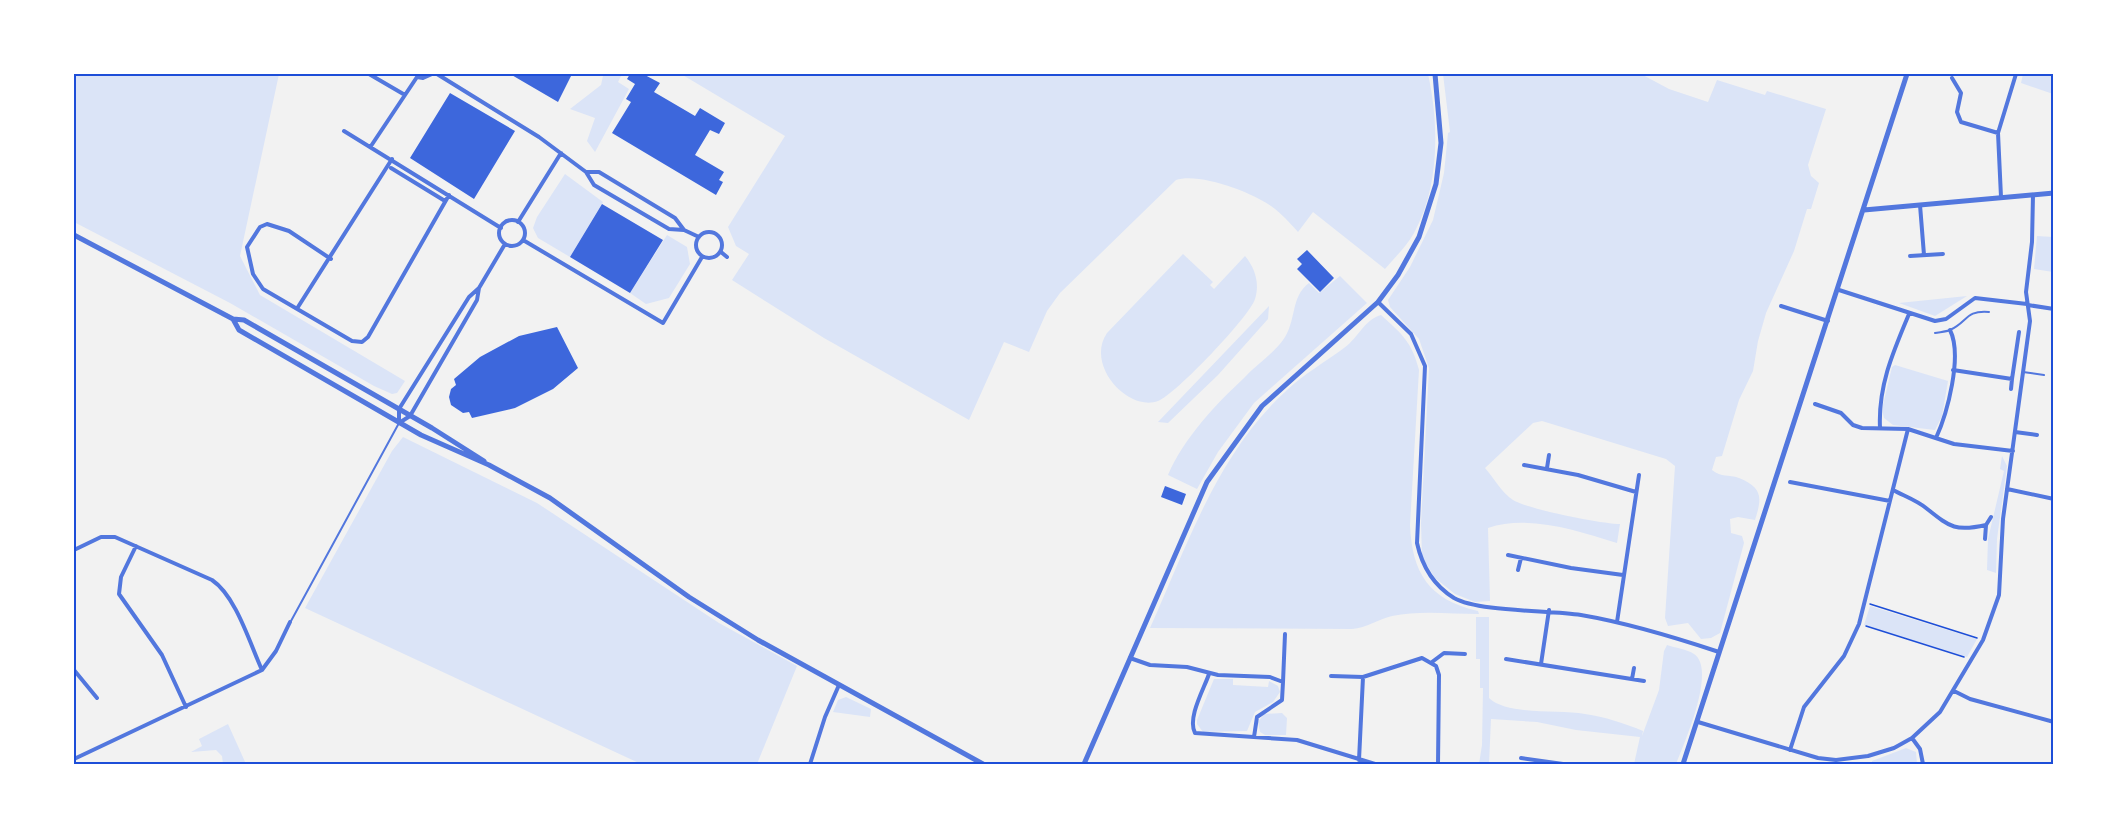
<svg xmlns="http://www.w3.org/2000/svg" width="2127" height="838" font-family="Manrope,sans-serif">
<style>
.green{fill:#dbe4f7}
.building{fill:#3d67dc}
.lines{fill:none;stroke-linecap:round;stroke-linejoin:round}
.path{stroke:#1d4ed8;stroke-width:1.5}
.service{stroke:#5277de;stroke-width:2}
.minor{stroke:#5277de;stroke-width:4}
.tertiary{stroke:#5277de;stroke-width:5}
.neatline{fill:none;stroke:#1d4ed8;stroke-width:2}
</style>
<rect width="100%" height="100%" fill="#f2f2f2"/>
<path class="green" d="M74,74H279L240,256L260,295L405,381L397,393L392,394L374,386L230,303L74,222Z
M591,74H622L618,82L629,89L595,152L587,141L595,118L570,109L601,85L603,76Z
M681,74H1428C1439,123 1440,186 1414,233C1407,246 1395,257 1385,269L1313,212L1298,232C1290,223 1281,213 1271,206C1252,192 1198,172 1176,180L1060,293L1047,311L1029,352L1004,342L969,420L824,338L732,280L749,254L736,246L728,227L785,136Z
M1443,74H1641L1669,89L1708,102L1717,80L1765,95L1767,91L1826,109L1808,165L1811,176L1819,183L1811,209H1807L1794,251L1766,313L1758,341L1753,371L1739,400L1722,456L1716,457L1712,470C1722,478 1728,474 1739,478C1763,488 1762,498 1755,520L1738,517L1730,519L1731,533L1742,536L1744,543L1720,633L1711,638L1701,639L1688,623L1668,626L1665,618L1675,466L1666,459L1542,421L1533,423L1485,468C1494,478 1502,493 1513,500C1527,509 1602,524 1620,524L1617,543C1578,531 1528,514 1488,528L1490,601L1475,602L1455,594L1435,578L1422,557L1421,523L1429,368L1419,339L1390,307L1388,300L1410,267L1433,220L1444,173L1448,133L1450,132Z
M2023,74H2053V94L2021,83Z
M565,174L603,202L570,257L538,238L533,228L537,217Z
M667,235L687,247L690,264L669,298L646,304L630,293Z
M2037,236L2053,237V272L2034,269Z
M1183,254L1213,282L1210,285L1214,289L1245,256C1255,268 1260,283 1255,299C1250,316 1175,395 1158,401C1128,412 1085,365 1107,333Z
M1340,276L1367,303L1254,403L1218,452L1197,489L1168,475C1184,438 1215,405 1244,378C1256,365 1273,354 1283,340C1297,321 1290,297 1309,283L1319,293Z
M1967,296L1935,316L1899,303Z
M1269,306L1268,319L1218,375L1168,423L1158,422Z
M1381,315C1402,334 1412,342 1419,370L1410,525C1412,573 1429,600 1478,611L1479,614C1451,614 1420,610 1392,616C1378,619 1367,628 1352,629L1150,628C1187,546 1217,454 1286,391C1304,374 1325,362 1344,348C1358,338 1365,319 1381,315Z
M1895,365L1948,381L1942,416L1935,430L1893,425L1884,418L1882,409L1892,367Z
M403,437L537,503L719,623L797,666L757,764H641L305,608L392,451Z
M2002,456L2007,466L1997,539L1996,573L1987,570L1988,539L2004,471L2000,469Z
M1870,606L1977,639L1967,657L1864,625Z
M1476,617H1489V698C1508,716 1559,709 1585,714C1605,717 1624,723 1643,731L1642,736L1659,690L1664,651L1667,645C1675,648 1687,649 1694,654C1717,669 1684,744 1676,764H1634L1640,737L1576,730L1537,722L1491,719L1489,764H1479L1482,745L1483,688H1480V659H1476Z
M1214,679H1233V685L1268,687L1269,681L1278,686L1280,692L1273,702L1255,712L1247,731L1203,732L1197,724V720Z
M846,697L871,709L870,717L833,712L838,700Z
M1282,713L1287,718L1286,735H1265L1260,732L1258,722L1264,714Z
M228,724L246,764H223L222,756L216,750L191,752L202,746L199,739Z
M1906,748L1916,752L1917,764H1872V761Z"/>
<path class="building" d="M510,74H572L558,102Z
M630,74H643L660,83L654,92L695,116L700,108L725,123L719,134L710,130L695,155L724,172L719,180L723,182L716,195L612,133L631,102L626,99L635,84L627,79Z
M450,93L515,131L474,199L410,158Z
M602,204L663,240L630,293L570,257Z
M1307,250L1334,278L1320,292L1297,269L1302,264L1297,259Z
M557,327L578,368L553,389L515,408L472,418L469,412L463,413L451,405L449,397L451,389L456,385L454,379L480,357L519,336Z
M1165,486L1186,494L1182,505L1161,497Z"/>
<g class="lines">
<path class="path" d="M1870,604L1977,638
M1866,626L1964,657"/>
<path class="service" d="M1935,333C1939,332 1946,332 1950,330C1968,322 1965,310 1989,312
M2023,372L2044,375
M291,621L399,423"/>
<path class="minor" d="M369,74L405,95
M437,74L539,137L586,172L594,185L669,229L684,230
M1952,78L1961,93L1957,112L1961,122L1998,133
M344,131L501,228
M371,146L417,77L423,78L432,74
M391,168L445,201
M586,172H599L675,218L684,230L699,237
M2001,197L1998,133L2016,74
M1920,205L1924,255
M499 233a13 13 0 1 1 26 0a13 13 0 1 1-26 0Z
M518,222L561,153
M696 245a13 13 0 1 1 26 0a13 13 0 1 1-26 0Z
M523,240L663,323L702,257
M721,252L727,257
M1910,256L1943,254
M331,259L289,231L267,224L260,227L247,247L253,274L263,289L352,341L362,342L368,337L449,195
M1839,290L1935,321L1946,319L1975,298L2027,304
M1378,302L1411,334L1425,366L1417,543C1422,566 1433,585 1454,598C1479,612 1548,610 1581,615C1628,623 1674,637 1719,652
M2028,305L2054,309
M1781,306L1828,321
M298,307L392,159
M1953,370L2012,379L2019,332
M2011,389L2012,379
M1815,404L1841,413L1853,425L1862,428L1908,429L1954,444L2013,451
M399,423V409L469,297L479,288L505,244
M399,423L410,416L477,300L479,288
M1880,428C1878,386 1893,352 1909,314
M2015,432L2037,435
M1936,438C1947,414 1963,356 1950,330
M1524,465L1578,475L1636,492
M1547,468L1549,455
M1790,482L1890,501
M2007,489L2054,499
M1893,490C1904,496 1916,500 1926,508C1950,527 1955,532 1986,525
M1985,539L1986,525L1991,517
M136,546L121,577L119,594L162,655L186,707
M74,550L101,537H115L212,580C236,596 250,644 262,670
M1508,555L1571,568L1623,575
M1518,570L1521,558
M1617,622L1639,475
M1130,658L1150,665L1187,667L1218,675L1270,677L1283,682L1282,700L1257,717L1254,737
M1506,659L1644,681
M1432,662L1444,653L1465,654
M1541,664L1549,610
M74,670L97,698
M1209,674C1204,689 1187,718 1195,733L1297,740L1375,764
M1331,676L1363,677
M1632,679L1634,668
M1283,682L1285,634
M1954,691L1970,699L2054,722
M1698,722L1818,758L1836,760L1868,756L1894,748L1912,738L1940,712L1983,640L1999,595L2003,519L2030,321L2026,292L2032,242L2033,195
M1912,738L1920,749L1923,764
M1790,750L1804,707L1844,656L1859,624L1908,429
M1521,758L1563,764
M74,759L262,670L276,651L290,622
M1359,760L1363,677L1422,658L1436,666L1439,675L1438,764
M810,764L825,717L839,685"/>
<path class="tertiary" d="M1864,210L2054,193
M74,235L233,319L244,320L432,428L484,461
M233,319L239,330L421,435L489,465L550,498L689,597L758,640L983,764
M1084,764L1207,482L1262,406L1378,302L1398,275L1419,237L1436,184L1441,143L1435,74
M1683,764L1907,74"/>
</g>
<rect width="2127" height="838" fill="none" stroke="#ffffff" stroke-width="150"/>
<rect x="75" y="75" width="1977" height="688" class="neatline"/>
</svg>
